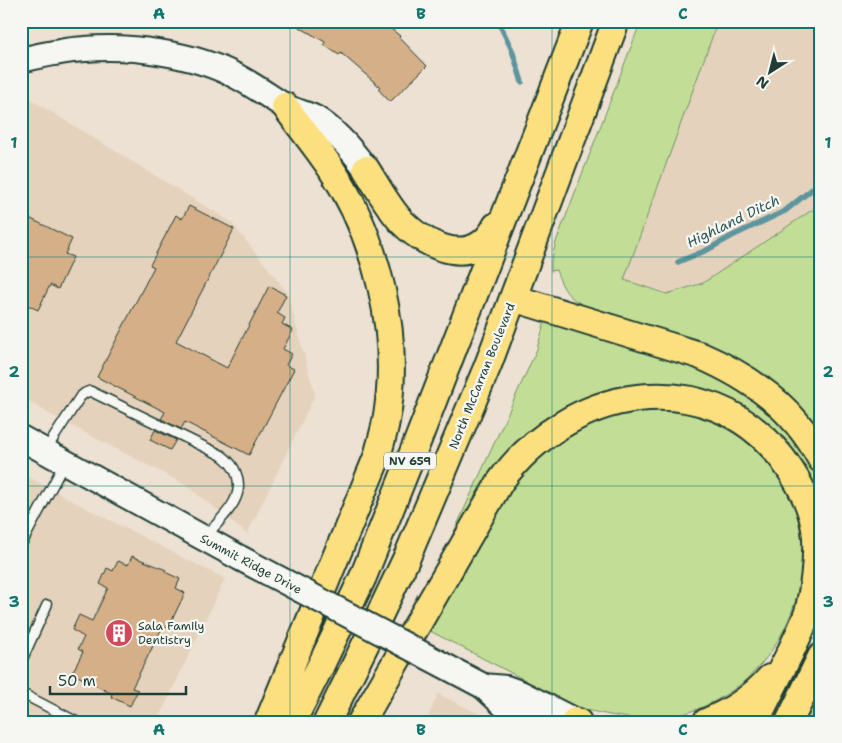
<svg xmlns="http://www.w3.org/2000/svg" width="842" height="743" font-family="'Shantell Sans',sans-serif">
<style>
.built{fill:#e5d2bc}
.green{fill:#c2de96;stroke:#708e65}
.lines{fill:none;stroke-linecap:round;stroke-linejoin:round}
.stream{stroke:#5d959f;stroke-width:5.5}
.building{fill:#d5af87;stroke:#1f3d34}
.lane-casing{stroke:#1f3d34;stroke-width:12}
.secondary-casing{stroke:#1f3d34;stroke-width:28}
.primary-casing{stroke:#1f3d34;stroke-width:30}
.lane{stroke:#f6f6f2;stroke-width:9}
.secondary{stroke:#f6f6f2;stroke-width:24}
.primary{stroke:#fce080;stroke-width:26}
.secondary-bridge-casing{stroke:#1f3d34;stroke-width:28;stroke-linecap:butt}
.secondary-bridge{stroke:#f6f6f2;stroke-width:24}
.grid{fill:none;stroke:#0f766e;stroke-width:1;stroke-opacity:0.55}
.labels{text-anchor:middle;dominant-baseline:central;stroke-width:4.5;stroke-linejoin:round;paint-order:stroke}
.shield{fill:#f6f6f2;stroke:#60746d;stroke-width:1}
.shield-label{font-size:11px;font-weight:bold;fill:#1f3d34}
.street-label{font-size:12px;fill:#1f3d34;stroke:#f6f6f2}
.poi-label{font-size:12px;fill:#1f3d34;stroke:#f6f6f2;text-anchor:start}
.water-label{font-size:14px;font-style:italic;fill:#345a58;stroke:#f6f6f2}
.neatline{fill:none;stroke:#0f766e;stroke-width:2}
.grid-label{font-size:16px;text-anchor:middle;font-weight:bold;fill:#0f766e}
</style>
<rect width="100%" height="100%" fill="#ece1d2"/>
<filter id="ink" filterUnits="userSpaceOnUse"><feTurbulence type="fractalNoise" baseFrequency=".02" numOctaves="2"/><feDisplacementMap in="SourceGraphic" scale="10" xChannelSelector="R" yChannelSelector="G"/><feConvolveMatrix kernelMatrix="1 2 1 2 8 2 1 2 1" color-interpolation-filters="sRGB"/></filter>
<g filter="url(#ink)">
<path class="built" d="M718,21H821V204L703,283L667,294L624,280Z
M25,96L231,222L287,292L315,395L247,534L186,485L51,415L21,396V97Z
M21,473L86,508L225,579L157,722H21Z
M438,694L495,722H426Z"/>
<path class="green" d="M641,21H718L624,280L667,294L703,283L821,204V435C791,392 752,361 703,343L585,306C567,297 563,289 556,270L551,271V261L556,242Z
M546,317L684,359L758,396L811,457L821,477V511L730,405L576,409L433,578L537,349Z
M657,408C673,410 690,411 705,417C811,458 831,579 762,663C735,695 695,716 654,719C628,720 604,714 579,708L430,631C448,600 465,569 483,538C499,509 513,479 538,456C571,427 615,414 657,408Z
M821,686V722H815L807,713Z"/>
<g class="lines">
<path class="stream" d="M498,21L512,50L522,82
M678,262L707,250L732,236L785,211L821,182"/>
</g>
<path class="building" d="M289,21H381L400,36L399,37L427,66L390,102L378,89L380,87L341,53L339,55L324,45L325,42Z
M189,206L234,229L176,341L227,368L269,286L286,295L277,313L285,318L282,324L293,330L283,349L292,354L286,365L294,369L249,455L185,422L181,429L161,419L165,412L97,377L154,267L150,265L176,215L182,219Z
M21,214L72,239L65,254L73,257L58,289L50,285L38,310L21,302Z
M155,430L176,440L170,450L150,440Z
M132,556L166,570L165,572L180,579L176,588L185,593L168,628L163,626L132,688L138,690L130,706L111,697L112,694L72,673L83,652L78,649L84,637L72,630L79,615L92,621L108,588L100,584L107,568L113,571L118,561L128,565Z"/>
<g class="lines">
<g class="lane-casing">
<path id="lane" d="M45,451L80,397L85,393L90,391L221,455C228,460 233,465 236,473C247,499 220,519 205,537
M21,545L64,464
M21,662L47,605
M21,693L77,722"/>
</g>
<g class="secondary-casing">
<path id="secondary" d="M21,60C42,55 64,50 85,49C132,45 193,54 234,75C252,84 267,95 283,105C293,111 305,113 315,118C335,130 352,150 366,169
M21,438L240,558
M483,686L506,688L520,693L575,721
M483,686L510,711L530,722"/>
</g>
<g class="primary-casing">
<path id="primary" d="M366,169C377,186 389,209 403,223C429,249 475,268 496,226
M513,298L699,355C752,378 793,407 821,459
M575,721L578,722
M268,722L377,457C380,445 384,433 386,421C402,337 377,237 330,167C316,146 300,127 285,106
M292,722L321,665L363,577L418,440L580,21
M327,722L370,635L407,557L488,365L616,21
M361,722L500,482C567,388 706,360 782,458C799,481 814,509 816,537C817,561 814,586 809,609C805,623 797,637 791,651C779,675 767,698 755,722
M706,722C731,712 752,698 770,678
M789,722L821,657"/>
</g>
<use href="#lane" class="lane"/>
<use href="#secondary" class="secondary"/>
<use href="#primary" class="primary"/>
<g class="secondary-bridge-casing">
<path id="secondary-bridge" d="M240,558L483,686"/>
</g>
<use href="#secondary-bridge" class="secondary-bridge"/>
</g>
</g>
<path class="grid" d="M290,21V722M552,21V722M21,257H821M21,486H821"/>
<defs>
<g id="building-disc" transform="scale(1.4375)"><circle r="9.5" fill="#d1495b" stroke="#f6f6f2"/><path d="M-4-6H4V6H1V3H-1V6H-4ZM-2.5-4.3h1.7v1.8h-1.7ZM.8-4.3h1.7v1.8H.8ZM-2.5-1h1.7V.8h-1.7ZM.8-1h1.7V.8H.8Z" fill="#fff"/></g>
</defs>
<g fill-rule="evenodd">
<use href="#building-disc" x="119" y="633"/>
</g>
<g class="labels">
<rect class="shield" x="384" y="452.5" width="52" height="17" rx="4"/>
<g class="shield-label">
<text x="410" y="461">NV 659</text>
</g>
<g class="street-label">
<text transform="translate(482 376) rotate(-68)">North McCarran Boulevard</text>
<text transform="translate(251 564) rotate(28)">Summit Ridge Drive</text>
</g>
<g class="poi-label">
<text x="138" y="626">Sala Family<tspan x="138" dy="14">Dentistry</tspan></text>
</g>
<g class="water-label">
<text transform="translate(733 221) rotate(-26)">Highland Ditch</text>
</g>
</g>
<rect width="842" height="743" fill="none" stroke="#f6f6f2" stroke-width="55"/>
<g transform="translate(770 72) rotate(216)" stroke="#f6f6f2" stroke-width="4" paint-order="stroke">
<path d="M0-4L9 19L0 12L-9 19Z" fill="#1f3d34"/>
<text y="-8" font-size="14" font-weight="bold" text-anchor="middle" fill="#1f3d34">N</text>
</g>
<path d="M50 686v8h136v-8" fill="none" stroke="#1f3d34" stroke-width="2.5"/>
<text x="58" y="686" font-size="15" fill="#1f3d34" stroke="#f6f6f2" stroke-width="4" paint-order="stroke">50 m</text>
<rect x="28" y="28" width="786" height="688" class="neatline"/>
<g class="grid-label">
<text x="159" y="19">A</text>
<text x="421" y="19">B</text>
<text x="683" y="19">C</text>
<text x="14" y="148">1</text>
<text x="828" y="148">1</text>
<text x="14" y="377">2</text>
<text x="828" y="377">2</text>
<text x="14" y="607">3</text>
<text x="828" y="607">3</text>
<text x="159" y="735">A</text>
<text x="421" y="735">B</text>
<text x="683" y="735">C</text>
</g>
</svg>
